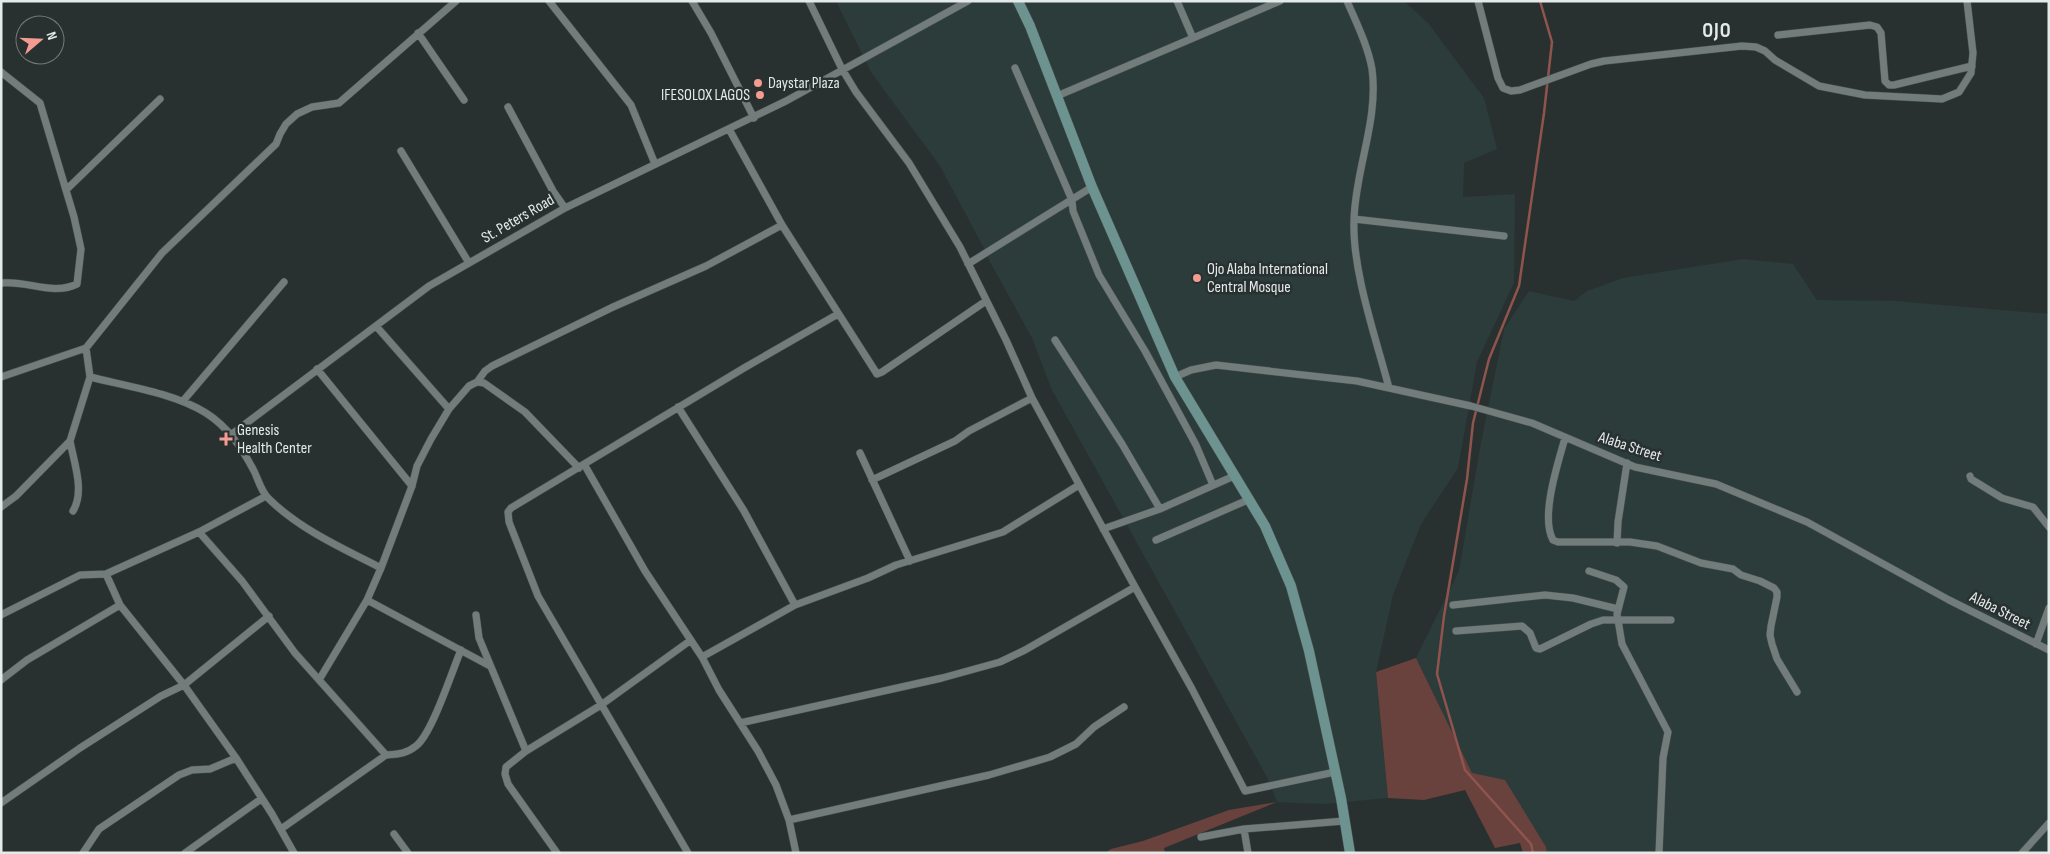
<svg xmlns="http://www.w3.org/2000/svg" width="2050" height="854" font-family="'Sofia Sans Condensed',sans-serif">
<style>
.built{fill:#2b3c3a}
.green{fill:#6a423d}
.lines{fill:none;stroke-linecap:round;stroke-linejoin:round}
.stream{stroke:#90544e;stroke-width:2.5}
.minor-casing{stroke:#474f4e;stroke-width:8}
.secondary-casing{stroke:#474f4e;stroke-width:11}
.minor{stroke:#727c7b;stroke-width:7}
.secondary{stroke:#6c938f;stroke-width:10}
.poi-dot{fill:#f59c92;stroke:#283130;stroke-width:2}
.labels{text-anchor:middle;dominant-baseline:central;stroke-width:5;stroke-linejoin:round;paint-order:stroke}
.poi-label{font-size:16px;fill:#e4eae9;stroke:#283130;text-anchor:start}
.street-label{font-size:16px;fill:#e4eae9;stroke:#283130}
.district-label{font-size:21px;font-weight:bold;letter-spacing:1px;fill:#e4eae9;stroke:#283130}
</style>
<rect width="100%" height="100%" fill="#283130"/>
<path class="built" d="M836,1H1404L1428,23L1484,98L1497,149L1464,163L1463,197L1515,194L1514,283L1477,362L1458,468L1421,524L1393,595L1376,672L1388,798L1325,804L1277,802L1268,779L1052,390L1032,338L989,260L985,250L940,166L871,72Z
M1743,259L1793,264L1817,300L1895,301L2049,314V853H1547L1546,847L1472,773L1416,658L1459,571L1480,448L1504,329L1529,291L1574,301L1587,291L1623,278Z"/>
<path class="green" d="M1416,658L1472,773L1505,780L1546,847L1547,853H1523L1520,843L1495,848L1465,790L1424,800L1388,798L1376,672Z
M1277,802L1164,848L1165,853H1105L1111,849L1143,841L1229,810Z"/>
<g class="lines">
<path class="stream" d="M1533,853L1531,844L1465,770L1437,674L1444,616L1467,479L1473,423L1489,359L1519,286L1544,113L1552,42L1540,1"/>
<g class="minor-casing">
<path id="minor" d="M549,1L631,105L655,164
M692,1L711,33L754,118
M809,1L842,69L856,92L909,163L960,247L1006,340L1032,398L1135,587L1192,689L1245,791L1335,772
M1177,1L1193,38
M1347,1C1356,22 1368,46 1372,69C1379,120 1355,170 1354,220C1352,271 1376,338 1389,388
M1478,1L1498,78L1503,88L1511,91L1520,90L1591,64L1604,61L1742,46L1756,47L1765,51L1775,60L1819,86L1865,95L1942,99L1959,92L1971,73L1973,53L1967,1
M418,33L464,100
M1778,35L1870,25L1877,27L1881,33L1885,81L1889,85H1894L1972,66
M1015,68L1072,200L1073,211L1099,275L1145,351L1196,445L1213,485
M1,72L40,103L74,217L81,249L77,284C53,296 27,280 1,283
M1057,96L1280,1
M508,107L553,191L565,208
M729,129L782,225L877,374L882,372L986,301
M401,151L469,263
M66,190L160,99
M1354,219L1504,236
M968,264L1092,187
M376,326L449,409
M1055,340L1122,444L1160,509
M317,369L412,486
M1,377L86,348L162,253L276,144L280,134L286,124L297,114L312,107L339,103L456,1
M90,377C126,386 174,393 206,413C228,427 242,448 254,471C258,479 261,491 268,498C299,529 342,548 381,568
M1175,377L1191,370L1216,365L1330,378L1357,381L1471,406L1532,423L1635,467L1716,484L1807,522L1949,600L2049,650
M477,382L485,371L492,366L613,307L706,266L782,225
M183,401L284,282
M678,407L744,511L795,605
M232,434L429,286L565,208L786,101L968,1
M1565,438C1558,463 1540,517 1553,540L1558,542H1630L1657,546L1701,563L1733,569L1741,575L1760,581L1774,588L1777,592V597L1771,626L1770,635L1772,644L1777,659L1797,692
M70,441C74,463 85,491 73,511
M860,453L910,561
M584,464L645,571L702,657L719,690L758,751L776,785L789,820L796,853
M1970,476L1971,479L2002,498L2033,507L2049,527
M872,480L955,441L969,431L1032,398
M1,507L16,496L70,441L90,377L86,348
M1103,529L1160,509L1234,476
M199,532L242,581L295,653L386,755
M1156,540L1250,499
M1617,543L1618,522L1627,463
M1589,571L1616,580L1624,587L1617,614L1622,644L1668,732L1663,758L1659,853
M106,574L120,605L184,685L236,758L272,814L294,853
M367,600L490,666
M1453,605L1545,595L1573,598L1618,609
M1,615L80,575L106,574L199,532L266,496
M476,615L479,638L526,751
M1456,631L1522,626L1530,633L1536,648L1540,649L1591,624L1603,620H1671
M2036,644L2049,608
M702,657L795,605L868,578L896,565L1003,532L1079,485
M1,680L27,660L120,605
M319,680L367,600L381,568L412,486L417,466L431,439L449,409L469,386L477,382L484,383L525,412L579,468
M740,723L942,678L1000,662L1025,650L1135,587
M1,803L80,748L161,696L184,685L269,616
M789,820L989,775L1050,757L1076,744L1094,727L1124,707
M281,829L386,755C398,754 406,754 416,746C432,734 452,671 461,650
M1244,829L1248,853
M394,834L408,853
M1201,837L1244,829L1344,821
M83,853L99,829L179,775L192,770L210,769L236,758
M185,853L261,799
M557,853L508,784L505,774L506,767L526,751L601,705L691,640
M688,853L538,596L509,522L508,512L511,508L744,368L838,314
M2022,853L2049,823"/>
</g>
<g class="secondary-casing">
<path id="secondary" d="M1018,1L1030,26L1092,187L1175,377L1265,526L1291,586L1309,651L1341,798L1350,853"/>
</g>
<use href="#minor" class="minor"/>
<use href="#secondary" class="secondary"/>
</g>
<g class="poi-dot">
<circle cx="758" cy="83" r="5"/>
<circle cx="760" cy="95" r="5"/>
<circle cx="1197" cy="278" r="5"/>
<path d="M223.5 431.5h5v5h5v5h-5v5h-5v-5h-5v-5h5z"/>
</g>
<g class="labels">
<g class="poi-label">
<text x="768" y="83">Daystar Plaza</text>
<text x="750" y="95" text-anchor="end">IFESOLOX LAGOS</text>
<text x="1207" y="269">Ojo Alaba International<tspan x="1207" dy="18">Central Mosque</tspan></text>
<text x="237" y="430">Genesis<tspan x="237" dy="18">Health Center</tspan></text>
</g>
<g class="street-label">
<text transform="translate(518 219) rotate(-30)">St. Peters Road</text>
<text transform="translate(1630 447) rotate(18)">Alaba Street</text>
<text transform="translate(2000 611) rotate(27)">Alaba Street</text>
</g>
<g class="district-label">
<text x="1717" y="30">OJO</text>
</g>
</g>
<rect width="2050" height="854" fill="none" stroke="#e4eae9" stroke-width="5"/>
<g transform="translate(40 40) rotate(71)"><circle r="24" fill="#283130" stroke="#737b7a"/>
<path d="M0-4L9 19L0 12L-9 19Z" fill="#f59c92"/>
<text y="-8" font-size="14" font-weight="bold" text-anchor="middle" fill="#e4eae9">N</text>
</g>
</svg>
